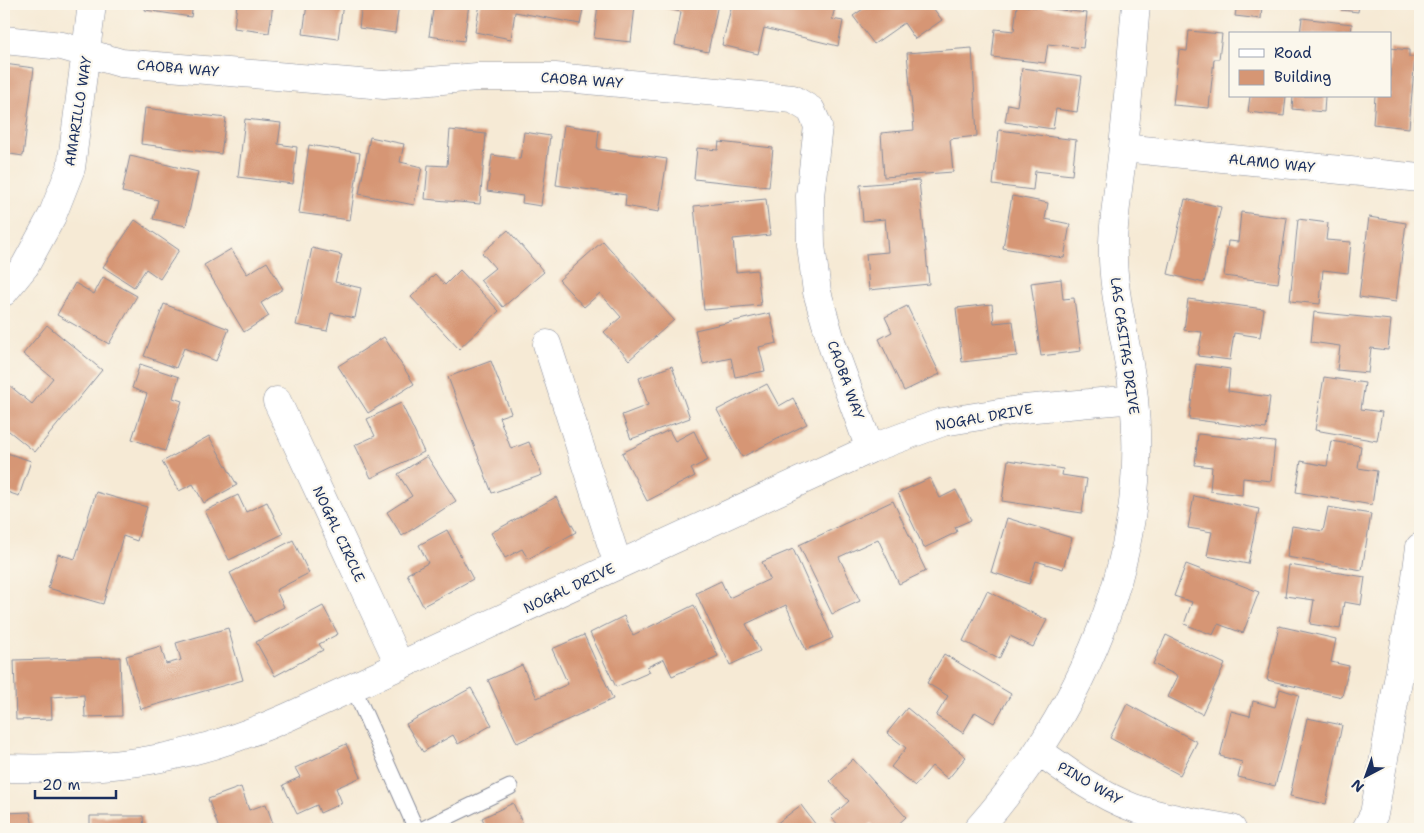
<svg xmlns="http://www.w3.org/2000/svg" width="1424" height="833" font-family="'Shantell Sans',sans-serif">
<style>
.building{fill:#d69674}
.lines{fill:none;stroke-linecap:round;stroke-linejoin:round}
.service-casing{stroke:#888c9a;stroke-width:17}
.minor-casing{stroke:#888c9a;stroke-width:29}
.service{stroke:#fff;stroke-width:15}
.minor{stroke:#fff;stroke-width:28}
.labels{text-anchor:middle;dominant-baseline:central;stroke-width:4.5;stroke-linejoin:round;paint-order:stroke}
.street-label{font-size:14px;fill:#1b2f5e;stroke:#fbf7ec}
</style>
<rect width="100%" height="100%" fill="#fbf7ec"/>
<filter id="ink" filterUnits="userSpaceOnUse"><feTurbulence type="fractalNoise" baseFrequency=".02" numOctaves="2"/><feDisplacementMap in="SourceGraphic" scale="10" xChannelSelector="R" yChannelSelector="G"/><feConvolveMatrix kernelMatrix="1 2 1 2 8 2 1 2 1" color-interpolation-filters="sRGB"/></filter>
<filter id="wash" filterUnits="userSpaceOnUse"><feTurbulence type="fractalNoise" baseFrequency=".0096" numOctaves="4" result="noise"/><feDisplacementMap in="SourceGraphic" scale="20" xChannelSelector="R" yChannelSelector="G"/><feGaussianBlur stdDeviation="1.12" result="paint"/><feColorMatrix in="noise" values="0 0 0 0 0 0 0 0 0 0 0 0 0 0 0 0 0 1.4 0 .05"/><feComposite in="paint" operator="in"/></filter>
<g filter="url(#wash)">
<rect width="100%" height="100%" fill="#f6ead5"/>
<g id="blocks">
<path class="building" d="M146,4H193L191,17L145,10Z
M237,4H273L269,33L234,28Z
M307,4H343L338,39L303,34Z
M362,4H399L395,33L359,28Z
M434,4H469L464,41L429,36Z
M480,4H584L580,24L515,12L511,39L475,32Z
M598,4H653V8L635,6L631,42L594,38Z
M659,4H718L708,52L675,45L681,12L659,7Z
M732,4H836L832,19L843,21L838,46L764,28L758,54L722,45Z
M870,4H930L942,20L915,39L904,23L874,44L853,16Z
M1052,4H1078L1076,10Z
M1237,4L1262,5L1261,19L1235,16Z
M1341,4H1359L1358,12L1341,10Z
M1017,5L1087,13L1083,48L1048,44L1045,63L992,57L995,29L1014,31Z
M1302,18L1352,24L1351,34H1300Z
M1189,31L1222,34L1219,59H1214L1209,108L1173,105L1179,50L1187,51Z
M972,48L977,136L950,139L953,172L884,177L881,133L914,130L907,53Z
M1390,48L1409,50V57H1415L1409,128L1373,124L1375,96H1390Z
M4,64L34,68L23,156L4,153Z
M1022,68L1082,76L1077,112L1056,109L1053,129L1005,122L1008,104L1017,106Z
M1419,86H1420V121L1415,120Z
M1250,96H1286L1284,116L1248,112Z
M1293,96H1325L1324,112L1292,109Z
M145,108L226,118L221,154L141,144Z
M245,119L281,123L278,144L297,147L293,184L238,177Z
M564,125L599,130L597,149L667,159L659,212L625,206L626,195L556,185Z
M450,130L486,134L480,204L425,199L428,165L447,166Z
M999,130L1076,140L1072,175L1035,171L1033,190L993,185Z
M524,132L550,136L541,206L522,203L523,196L487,191L492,155L520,159Z
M370,137L404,144L400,162L422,167L414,205L359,194Z
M719,142L773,148L769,187L694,179L697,148L718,150Z
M309,145L360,153L350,220L299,213Z
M130,156L198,172L186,226L153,219L158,200L122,192Z
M919,180L929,284L869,290L866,254L888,252L885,219L863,221L860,185Z
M1012,196L1048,203L1045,219L1070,224L1064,258L1003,248Z
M766,199L770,235L733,239L736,272L757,270L761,305L704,310L694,206Z
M1185,199L1221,207L1204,283L1168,274Z
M1241,212L1287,218L1278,283L1224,276L1228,241L1238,242Z
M1369,217L1406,223L1396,302L1359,297Z
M1298,219L1328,223L1326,240L1351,242L1348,273L1323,270L1320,304L1290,301Z
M135,220L179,250L160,279L146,269L134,287L103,267Z
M508,230L544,272L503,307L480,280L495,268L482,253Z
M603,241L674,320L629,360L604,332L621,317L600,293L584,307L559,280Z
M312,248L342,255L335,282L361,288L355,318L331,313L327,331L296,325Z
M231,249L247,274L267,262L283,289L261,303L269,316L244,332L204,265Z
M460,270L499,311L459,349L411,297L435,274L445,285Z
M103,277L137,296L109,344L57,315L75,283L94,294Z
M1061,279L1063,299L1074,298L1081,351L1041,356L1031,283Z
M1188,299L1264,309L1260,337L1234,333L1230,360L1198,356L1202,332L1184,330Z
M164,304L229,329L216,361L184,348L176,368L144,356Z
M992,304L994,323L1013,321L1017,356L962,362L956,308Z
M907,306L940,374L904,391L879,339L892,332L885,317Z
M1314,312L1391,320L1388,350L1371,348L1368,373L1337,370L1340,346L1311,342Z
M770,313L777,343L759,347L765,371L735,377L731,358L703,364L695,330Z
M47,325L102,370L35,452L4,427V381L32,404L53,378L23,354Z
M384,337L414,384L368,413L338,366Z
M491,361L511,413L499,417L511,449L529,442L542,475L492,493L448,377Z
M140,364L179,377L173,398L182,401L165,451L132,439L147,394L132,388Z
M1196,364L1230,369L1228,391L1270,397L1266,429L1189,419Z
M672,366L690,418L631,439L622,415L648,405L639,378Z
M1324,377L1365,383L1361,409L1382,412L1377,441L1315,430Z
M767,384L779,406L793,398L807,424L742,457L717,410Z
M401,403L424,452L371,478L355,445L375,436L367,419Z
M669,430L675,441L694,431L708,460L691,469L695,476L647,501L622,453Z
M1198,434L1275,442L1271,481L1243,478L1242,495L1210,491L1212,467L1195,465Z
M209,436L237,485L204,503L193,484L179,491L162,462Z
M1331,441L1361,446L1358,468L1377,471L1372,505L1296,492L1301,461L1327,466Z
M4,452L31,461L19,496L4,491Z
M427,456L456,501L402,536L387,512L412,496L398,474Z
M1008,460L1063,469L1062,475L1087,479L1082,513L1002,501Z
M930,478L940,498L956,490L971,520L955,527L957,532L924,548L898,493Z
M96,492L147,507L137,541L123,536L103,604L48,588L58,554L75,559Z
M238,495L246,512L267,502L283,534L229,560L205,511Z
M1194,496L1259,509L1248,564L1207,556L1212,532L1188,528Z
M556,497L576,532L528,559L522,549L505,558L491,533Z
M893,501L926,571L899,584L878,539L839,557L860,601L832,614L799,545Z
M1328,507L1371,514L1362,570L1287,557L1292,526L1323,531Z
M1007,518L1072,538L1063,569L1036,561L1029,584L991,572Z
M447,530L473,579L423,606L407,574L428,563L419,545Z
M293,540L309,573L276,590L284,607L255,622L230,573Z
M793,549L833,638L806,650L786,605L746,624L760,651L730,665L696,593L721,581L729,598L770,579L762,562Z
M1186,564L1259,592L1243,633L1218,624L1213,635L1184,624L1192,602L1174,596Z
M1289,565L1365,577L1361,605L1344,602L1340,629L1310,624L1314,600L1285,596Z
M987,591L1047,620L1033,647L1010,636L999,659L963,641Z
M694,605L718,656L672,676L664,659L647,667L650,672L616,687L590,633L624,616L633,635Z
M323,606L338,634L319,644L323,650L275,676L256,642Z
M1279,626L1336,639L1331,662L1349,666L1342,697L1267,680Z
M228,628L243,680L141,709L126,656L161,646L166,664L181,660L176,643Z
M584,635L613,699L517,743L488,680L522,665L537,698L568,684L552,649Z
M1166,635L1225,664L1202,714L1168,697L1178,676L1153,664Z
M944,654L1011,694L994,723L975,712L963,733L936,716L948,696L927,683Z
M120,657L122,716L85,717L84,695L51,697L52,719L16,720L14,660Z
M471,688L492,725L458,744L453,735L423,752L406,724Z
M1280,689L1299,695L1275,786L1238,777L1242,762L1220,756L1231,711L1250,716L1253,701L1275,707Z
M1127,704L1197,742L1180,775L1110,738Z
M907,708L966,757L948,779L932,766L915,786L891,767L906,748L887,733Z
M1307,718L1342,725L1326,804L1290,796Z
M346,744L361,777L336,788L342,803L320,813L317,805L297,814L283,785L300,777L295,768Z
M853,759L906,817L893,829H876L871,823L864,829H842L831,817L849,801L830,781Z
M241,787L249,810L266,804L275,829H219L208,799Z
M513,803L525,829H487L482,818Z
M801,805L819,829H780L776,824Z
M30,812L33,826H51V829H4L5,813Z
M90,816H143L144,829H70V827H90Z"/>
</g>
</g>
<g filter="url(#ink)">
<use href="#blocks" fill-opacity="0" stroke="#888c9a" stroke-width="1"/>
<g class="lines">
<g class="service-casing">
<path id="service" d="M353,687L416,829
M423,829L510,787"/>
</g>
<g class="minor-casing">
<path id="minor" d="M4,40L62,46L121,63L384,85L477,77H555L793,99L811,110L818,126L810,196L811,245L817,292L833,348L870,449
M1123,148L1420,178
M4,292L25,266L52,216L71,168L92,4
M547,344L618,565
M277,401L400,666
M1039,751C1069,773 1099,795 1134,808C1165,818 1199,823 1232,829
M4,768C113,771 188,761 288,717L870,449L943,422L1024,409L1134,399
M978,829C1082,711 1150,559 1134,399C1129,347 1111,295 1113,243C1114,211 1120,179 1123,147C1128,100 1132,52 1136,4
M1366,829L1374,814L1414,592L1420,547"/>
</g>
<use href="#service" class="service"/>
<use href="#minor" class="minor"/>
</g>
</g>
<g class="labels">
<g class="street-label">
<text transform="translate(178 68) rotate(5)">CAOBA WAY</text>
<text transform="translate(582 80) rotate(4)">CAOBA WAY</text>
<text transform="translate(78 111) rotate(-81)">AMARILLO WAY</text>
<text transform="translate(1272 163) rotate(6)">ALAMO WAY</text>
<text transform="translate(1125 346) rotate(82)">LAS CASITAS DRIVE</text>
<text transform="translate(846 380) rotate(70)">CAOBA WAY</text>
<text transform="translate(984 417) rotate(-10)">NOGAL DRIVE</text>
<text transform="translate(339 534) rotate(65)">NOGAL CIRCLE</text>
<text transform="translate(569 588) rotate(-25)">NOGAL DRIVE</text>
<text transform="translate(1090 783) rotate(30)">PINO WAY</text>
</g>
</g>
<rect width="1424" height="833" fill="none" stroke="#fbf7ec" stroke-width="20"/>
<rect x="1229" y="32" width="162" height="65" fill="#fbf7ec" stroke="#a1a7b3"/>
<rect x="1239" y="49" width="25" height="8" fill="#ffffff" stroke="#a1a7b3"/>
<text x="1274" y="58" font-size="15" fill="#1b2f5e">Road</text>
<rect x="1239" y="70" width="25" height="15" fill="#d69674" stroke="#a1a7b3"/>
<text x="1274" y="82" font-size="15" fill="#1b2f5e">Building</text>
<g transform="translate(1366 776) rotate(221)" stroke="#fbf7ec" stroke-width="4" paint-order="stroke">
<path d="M0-4L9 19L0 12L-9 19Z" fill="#1b2f5e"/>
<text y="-8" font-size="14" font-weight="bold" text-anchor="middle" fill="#1b2f5e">N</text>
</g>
<path d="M35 790v8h81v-8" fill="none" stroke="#1b2f5e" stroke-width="2.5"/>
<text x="42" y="790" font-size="15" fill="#1b2f5e" stroke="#fbf7ec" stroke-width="4" paint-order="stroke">20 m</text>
</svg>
